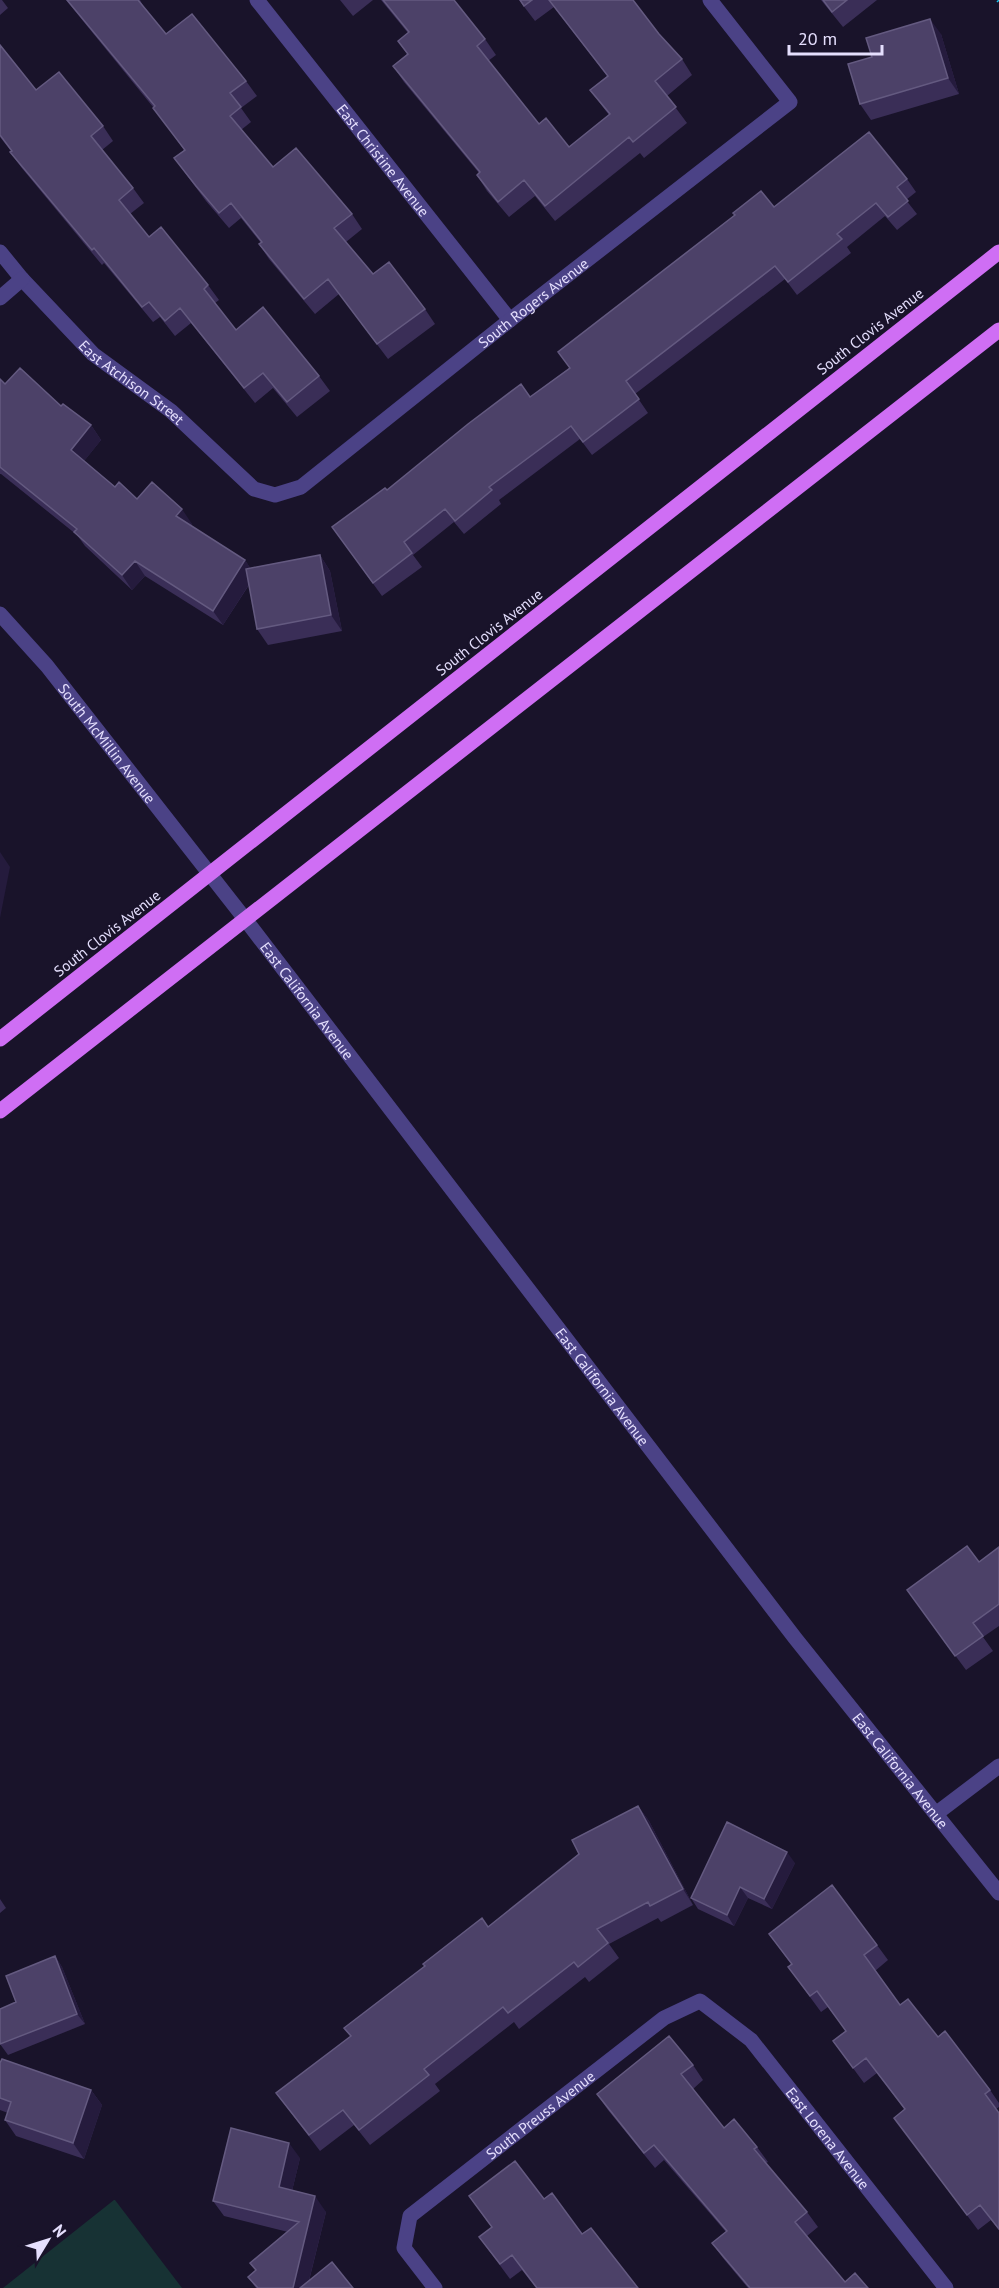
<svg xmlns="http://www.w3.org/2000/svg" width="999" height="2288" font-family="'PT Sans',sans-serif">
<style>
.green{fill:#173234}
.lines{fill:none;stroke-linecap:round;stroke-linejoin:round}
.minor{stroke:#4b4286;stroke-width:15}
.major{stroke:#cf6ef4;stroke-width:15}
.rail{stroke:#19c5ee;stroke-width:4.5;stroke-dasharray:9 8;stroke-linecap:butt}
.wall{fill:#3a2e57}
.shaded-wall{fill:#251b3d}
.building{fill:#4c4168;stroke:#645a80;stroke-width:1.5}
.labels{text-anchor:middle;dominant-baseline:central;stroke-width:4.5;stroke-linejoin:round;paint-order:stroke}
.street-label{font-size:15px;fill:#e5dffd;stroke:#19132a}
</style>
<rect width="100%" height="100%" fill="#19132a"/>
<path class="green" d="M115,2200L182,2288H3L114,2200Z"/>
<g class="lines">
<g class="minor">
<path id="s1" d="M257,0L510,320"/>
<path id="s2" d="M0,252L22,279L93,354L171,411L254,489L275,495L301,487L510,320L790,102L710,0"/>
<path d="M0,298L22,279"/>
<path id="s3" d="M0,614L47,666L245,919L795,1638L999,1893"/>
<path d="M937,1813L999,1766"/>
<path id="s4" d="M435,2288L404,2248L410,2216L664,2018L700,2001L751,2040L946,2288"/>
</g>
<path class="major" d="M0,1039L999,252
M0,1111L999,330"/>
<path class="rail" d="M998,0L999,1"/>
</g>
<path class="wall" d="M0,0H2L8,8L0,15Z
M66,0H140L143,6L166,34L246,81L257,96L241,108L251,122L241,130L273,167L352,214L362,229L346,242L373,274L425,309L435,324L388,359L339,294L315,314L269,259L259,244L261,243L241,218L229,228L206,201L174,158L184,150L153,107Z
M340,0H373L353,16Z
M381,0H454L485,39L496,55L488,61L539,124L569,147L609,115L590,90L607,76L554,7L535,21L519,0H633L659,34L682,59L692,75L667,96L687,123L644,158L640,153L555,221L535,196L509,217L487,191L477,175L479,173L404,82L393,66L407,54L398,41L408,33Z
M821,0H877L843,27Z
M941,34L959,94L871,120L860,104L872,57Z
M0,45L36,90L103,126L113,141L102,150L133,188L144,203L130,214L149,237L208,285L219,300L215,303L236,330L319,376L330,391L297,417L273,388L255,403L191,323L175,336L160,317L153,322L104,263L102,265L21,167L10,152L11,151L0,137Z
M907,179L916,192L906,200L917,214L897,230L885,216L847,247L851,253L797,295L785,279L635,394L648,413L592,455L580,439L499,500L501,504L464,534L454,522L413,555L422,567L382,596L332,527L530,397L569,368L774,207Z
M0,379L5,384L61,406L91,425L101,440L84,461L115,487L137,499L192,524L190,526L245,560L250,568L320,555L330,571L342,631L268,645L257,629L249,585L223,625L145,576L132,590L85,546L77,535L1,474H0Z
M999,1547V1626L983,1637L993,1651L966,1670L917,1604L979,1562Z
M638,1806L649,1821L693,1905L661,1922L658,1918L609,1944L619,1958L589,1982L585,1977L519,2029L514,2022L435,2084L440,2091L370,2145L354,2125L320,2151L276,2093L351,2037L344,2028L488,1927L579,1854Z
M795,1863L772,1909L748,1898L734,1926L698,1909L691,1898Z
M0,1899L6,1908L0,1913Z
M769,1934L877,1945L888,1960L875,1971L900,2005L938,2037L990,2090L999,2103V2107L996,2109L999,2113V2230L991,2220L978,2230L894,2118L905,2110L877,2073L864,2083L833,2041L846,2031L828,2007L821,2012L788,1967L791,1964Z
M55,1956L62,1967L85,2024L8,2055L0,2044L16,2002Z
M0,2063L91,2090L102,2105L84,2159L16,2136L5,2120L8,2113L0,2110Z
M693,2065L703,2080L693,2089L724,2128L757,2147L768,2162L766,2163L807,2212L818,2227L807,2236L845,2282L868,2288H748L723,2258L712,2243L726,2232L664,2160L655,2168L608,2110L597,2094Z
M300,2158L292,2191L326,2212L309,2281L353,2288H256L248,2277L255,2271L288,2232L224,2216L213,2201Z
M469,2196L544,2199L582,2234L638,2288H536L522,2270L510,2279L479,2237L492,2228Z"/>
<path class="shaded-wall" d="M930,19L941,34L959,94L948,78Z
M91,425L101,440L81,465L71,450Z
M182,509L192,524L186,531L176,516Z
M320,555L330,571L342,631L331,615Z
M245,560L255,575L223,625L213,611Z
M135,561L145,576L132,590L122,575Z
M0,852L10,867L0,918Z
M638,1806L649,1821L693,1905L683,1889Z
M787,1852L795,1863L772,1909L764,1899Z
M740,1887L748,1898L734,1926L727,1915Z
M55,1956L62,1967L85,2024L77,2014Z
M91,2090L102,2105L84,2159L73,2143Z
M289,2143L300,2158L289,2203L279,2187Z
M315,2196L326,2212L307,2288H293Z"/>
<path class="building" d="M67,0H138L166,34L192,14L246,81L230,93L241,107L230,116L273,167L296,148L352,214L334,228L373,274L389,262L425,309L377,344L328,279L304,299L259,244L262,242L231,203L219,213L196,186L174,158L185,150L153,108L155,106Z
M383,0H454L485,39L477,46L539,124L546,118L569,147L610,114L590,90L608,76L549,0H633L659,34L682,59L655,81L676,107L633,142L629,137L545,206L524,180L498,202L477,175L480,172L393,66L408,54L398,41L409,32Z
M520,0H532L524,6Z
M823,0H847L832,12Z
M930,19L948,78L860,104L848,64L872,57L866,38Z
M0,45L36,90L59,72L103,126L91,136L133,188L119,200L149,237L161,227L208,285L204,289L236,330L263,307L319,376L287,402L263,373L244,388L180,308L165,321L149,302L142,307L94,248L92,250L10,152L12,151L0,135Z
M869,132L907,179L897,187L908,201L888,217L876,203L837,234L842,239L788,282L775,266L626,381L639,399L583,442L571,426L489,487L492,490L455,521L445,509L404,542L412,553L373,583L332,527L385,488L387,490L468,424L521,384L530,397L570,368L558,352L735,215L733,213L761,191L774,207Z
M20,368L61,406L63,404L91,425L71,450L115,487L119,482L137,499L152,482L182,509L176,516L245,560L213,611L135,561L122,575L74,532L77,529L0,467V379L5,384Z
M320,555L331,615L257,629L246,569Z
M967,1546L979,1562L999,1547V1604L973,1623L983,1636L955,1656L907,1590Z
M638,1806L683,1889L650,1906L648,1902L597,1929L608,1943L578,1967L574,1962L508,2013L503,2007L424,2069L429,2075L359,2130L343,2110L309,2135L276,2093L351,2036L344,2028L425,1966L423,1964L482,1918L488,1927L579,1854L572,1840Z
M727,1822L787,1852L764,1899L740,1887L727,1915L691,1898Z
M832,1885L877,1945L864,1955L900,2005L908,1999L938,2037L945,2031L990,2090L985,2094L999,2113V2229L980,2205L967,2215L894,2118L905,2109L866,2058L853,2068L833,2041L846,2031L817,1991L810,1996L788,1967L792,1964L769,1934Z
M55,1956L77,2014L0,2044V2009L16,2002L6,1976Z
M669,2036L693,2065L681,2074L724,2128L734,2119L757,2147L754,2149L807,2212L795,2222L845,2282L855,2273L868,2288H750L712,2243L727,2231L654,2145L644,2153L597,2094Z
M2,2059L91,2090L73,2143L5,2120L11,2102L0,2098V2063Z
M231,2128L289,2143L279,2187L315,2196L293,2288H258L248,2277L256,2270L250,2263L299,2222L213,2201Z
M515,2161L544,2199L552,2193L582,2234L591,2228L638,2288H537L512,2255L500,2264L479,2237L492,2227L469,2196Z
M332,2262L353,2288H300Z"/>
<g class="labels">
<g class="street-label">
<text stroke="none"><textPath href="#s1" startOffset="204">East Christine Avenue</textPath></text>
<text stroke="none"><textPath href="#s2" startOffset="694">South Rogers Avenue</textPath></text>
<text transform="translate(870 331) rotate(-38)">South Clovis Avenue</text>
<text stroke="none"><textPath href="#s2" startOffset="186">East Atchison Street</textPath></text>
<text transform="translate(489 632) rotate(-38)">South Clovis Avenue</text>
<text stroke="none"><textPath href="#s3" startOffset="168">South McMillin Avenue</textPath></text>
<text transform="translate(107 933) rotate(-38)">South Clovis Avenue</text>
<text stroke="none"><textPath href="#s3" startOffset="494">East California Avenue</textPath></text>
<text stroke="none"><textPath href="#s3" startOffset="980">East California Avenue</textPath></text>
<text stroke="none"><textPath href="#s3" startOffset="1466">East California Avenue</textPath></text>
<text stroke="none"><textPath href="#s4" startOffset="248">South Preuss Avenue</textPath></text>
<text stroke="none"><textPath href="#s4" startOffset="634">East Lorena Avenue</textPath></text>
</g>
</g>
<g transform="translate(48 2240) rotate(52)" stroke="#19132a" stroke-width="4.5" paint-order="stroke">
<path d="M0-4.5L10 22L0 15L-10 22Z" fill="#e5dffd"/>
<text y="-9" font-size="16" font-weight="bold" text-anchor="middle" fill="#e5dffd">N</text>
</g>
<path d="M789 45v9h93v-9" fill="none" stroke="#e5dffd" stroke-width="3"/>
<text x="798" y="45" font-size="18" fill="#e5dffd" stroke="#19132a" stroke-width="4.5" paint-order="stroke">20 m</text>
</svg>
